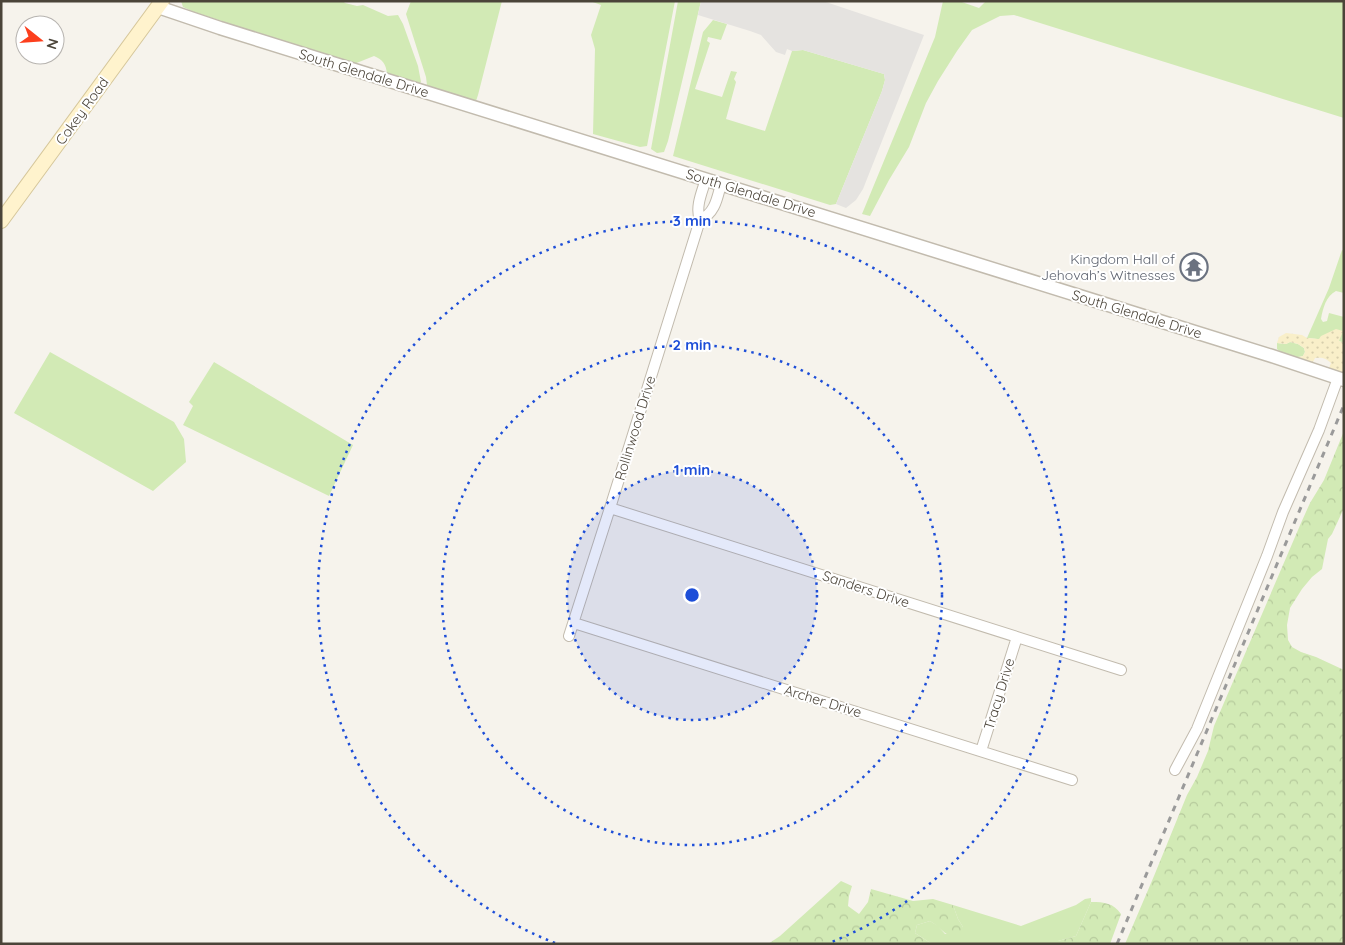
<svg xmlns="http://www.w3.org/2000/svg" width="1345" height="945" font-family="Quicksand,sans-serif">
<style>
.grass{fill:#d2eab5}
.forest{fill:url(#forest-crowns)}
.sand{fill:url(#sand-dots)}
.parking{fill:#e5e3e0}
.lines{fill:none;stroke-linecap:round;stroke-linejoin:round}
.minor-casing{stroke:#c2bbae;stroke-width:12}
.tertiary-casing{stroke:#c2bbae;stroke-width:15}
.secondary-casing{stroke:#d6c79b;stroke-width:16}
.minor{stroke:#fff;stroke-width:10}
.tertiary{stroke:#fff;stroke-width:12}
.secondary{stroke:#fff3cd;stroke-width:14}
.rail{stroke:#9a9a9a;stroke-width:3;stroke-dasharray:6 6;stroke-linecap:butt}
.ring{fill:none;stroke:#1d4ed8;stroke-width:2.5;stroke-dasharray:2.5 5}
.labels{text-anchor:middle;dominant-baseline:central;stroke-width:4;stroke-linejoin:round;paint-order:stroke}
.street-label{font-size:14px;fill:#4b4439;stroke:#fff}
.worship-label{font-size:14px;fill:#5b616d;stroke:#fff;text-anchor:end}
.centre{fill:#1d4ed8;stroke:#fff;stroke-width:2.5}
.ring-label{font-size:15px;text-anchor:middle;font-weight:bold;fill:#1d4ed8;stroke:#fff;stroke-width:4;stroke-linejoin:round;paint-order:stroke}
</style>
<defs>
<pattern id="forest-crowns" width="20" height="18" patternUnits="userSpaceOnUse" patternTransform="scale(1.25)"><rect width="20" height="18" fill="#d2eab5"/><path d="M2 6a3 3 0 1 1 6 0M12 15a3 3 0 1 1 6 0" fill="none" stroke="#b6ca9c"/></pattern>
<pattern id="sand-dots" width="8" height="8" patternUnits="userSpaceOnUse" patternTransform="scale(1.25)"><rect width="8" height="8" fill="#f9efc9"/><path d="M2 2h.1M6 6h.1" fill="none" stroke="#d7cead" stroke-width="1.8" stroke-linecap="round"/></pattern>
</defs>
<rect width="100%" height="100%" fill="#f6f3ec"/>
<path class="grass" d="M181,1H295L296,2L297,1H343L345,3L357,6L363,5L388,16L398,15L403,24L418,66L421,82L419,84L387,74C386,64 383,60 374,56L354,64L194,12L183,7Z
M411,1H502L478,95L476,101L433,88L427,85L426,77L406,14Z
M590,1H675L647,146L640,147L593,134L595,49L591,35L601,5Z
M678,1H701L668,141L664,152L657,153L651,149Z
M943,1H959L979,8L986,1H1344V118L1014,15L1000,16L972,30L957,51L938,81L926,103L909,147L889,180L870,216L862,214L935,37Z
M713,20L727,24L721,40L708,37L707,41L710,43L695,89L722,97L731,71L737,72L734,79L736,82L726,119L765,131L792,51L803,50L884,74L885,80L882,91L836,204L830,205L673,156L703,32Z
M1342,250L1344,251V293L1336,291C1326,296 1323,308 1321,319L1323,322L1327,321L1329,313L1344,317V343L1339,341L1307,338L1329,288Z
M1290,342L1298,344L1304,348L1305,352L1303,356C1294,359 1285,356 1277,349V343L1286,344Z
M50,352L174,422L184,439L186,462L153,491L14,413Z
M214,362L353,445L329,496L183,425L193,406L189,402Z
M1091,898V902L1076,936L1058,941V944H932L915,933L917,925L930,921L938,926L945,934L963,927L958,919L953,905L1021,926L1076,905L1085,899Z"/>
<path class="forest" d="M1344,431V508L1332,534L1328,539L1322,569L1312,577L1302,589L1290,608L1287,625L1288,640L1292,647L1301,652L1316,657L1344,670V944H1125L1154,876L1187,795L1197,777L1208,751L1214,726L1301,523L1310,503L1324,480Z
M841,881L852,886L849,896L848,906L859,914L868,902L871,889L913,901L933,899L953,905L958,919L963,927L960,936C944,937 943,929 930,921L917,925L915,933L932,944H768L780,936Z
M1091,902C1105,902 1113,903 1121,914L1110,944H1058V941L1076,936Z"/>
<path class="sand" d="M1336,329L1343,331L1339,341L1344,343V373L1329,368L1331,363C1326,358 1322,357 1315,358L1313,362L1296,358L1303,356L1305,352L1304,348L1298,344L1290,342L1286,344L1277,343L1279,337L1286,333L1302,335L1307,338L1319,339L1321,336Z"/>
<path class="parking" d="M701,1H823L924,35L863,189L856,200L846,208L836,204L882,91L885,80L884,74L803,50L792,51L787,49L785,55L776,52L761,35L750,31L698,15Z"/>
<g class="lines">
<g class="minor-casing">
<path id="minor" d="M700,220C715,213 717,199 721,184
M610,508L1121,670
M574,623L1072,780
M569,636L610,508L700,220C695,207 702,192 706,179
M981,751L1017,637
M1175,770L1197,729L1267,556L1283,512L1319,430L1338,378"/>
</g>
<g class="tertiary-casing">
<path id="tertiary" d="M158,7L220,28L1272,356L1344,380"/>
</g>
<g class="secondary-casing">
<path id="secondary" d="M1,221L162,1"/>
</g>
<use href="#minor" class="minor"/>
<use href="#tertiary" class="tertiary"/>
<use href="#secondary" class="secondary"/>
<path class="rail" d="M1117,944L1344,405"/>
</g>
<circle cx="692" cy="595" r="125" fill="#1d4ed8" fill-opacity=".12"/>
<g class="ring">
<circle cx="692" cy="595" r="125"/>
<circle cx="692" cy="595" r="250"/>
<path d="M555 943A374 374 0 1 1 829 943"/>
</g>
<defs>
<g id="temple-ring" transform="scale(1.4375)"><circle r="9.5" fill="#fff" stroke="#6b7280" stroke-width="1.5"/><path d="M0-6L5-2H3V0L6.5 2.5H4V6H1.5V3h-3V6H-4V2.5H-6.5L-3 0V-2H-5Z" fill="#6b7280"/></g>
</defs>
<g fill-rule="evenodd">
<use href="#temple-ring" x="1194" y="267"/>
</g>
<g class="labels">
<g class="street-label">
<text transform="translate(364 73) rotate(17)">South Glendale Drive</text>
<text transform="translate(82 111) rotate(-54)">Cokey Road</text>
<text transform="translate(751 193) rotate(17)">South Glendale Drive</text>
<text transform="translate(1137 314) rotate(17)">South Glendale Drive</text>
<text transform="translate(635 428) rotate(-73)">Rollinwood Drive</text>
<text transform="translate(866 589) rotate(18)">Sanders Drive</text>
<text transform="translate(999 694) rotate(-73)">Tracy Drive</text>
<text transform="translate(823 701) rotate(17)">Archer Drive</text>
</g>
<g class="worship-label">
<text x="1175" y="259">Kingdom Hall of<tspan x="1175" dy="16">Jehovah’s Witnesses</tspan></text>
</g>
</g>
<circle cx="692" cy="595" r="8" class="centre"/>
<g class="ring-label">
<text x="692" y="226">3 min</text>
<text x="692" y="350">2 min</text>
<text x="692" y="475">1 min</text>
</g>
<rect width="1345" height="945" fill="none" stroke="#4b4439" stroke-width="5"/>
<g transform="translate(40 40) rotate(107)"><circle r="24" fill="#ffffff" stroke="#b7b4b0"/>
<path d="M0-4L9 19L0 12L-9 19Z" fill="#fc3f1d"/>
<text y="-8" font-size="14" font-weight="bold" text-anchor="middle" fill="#4b4439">N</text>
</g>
</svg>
